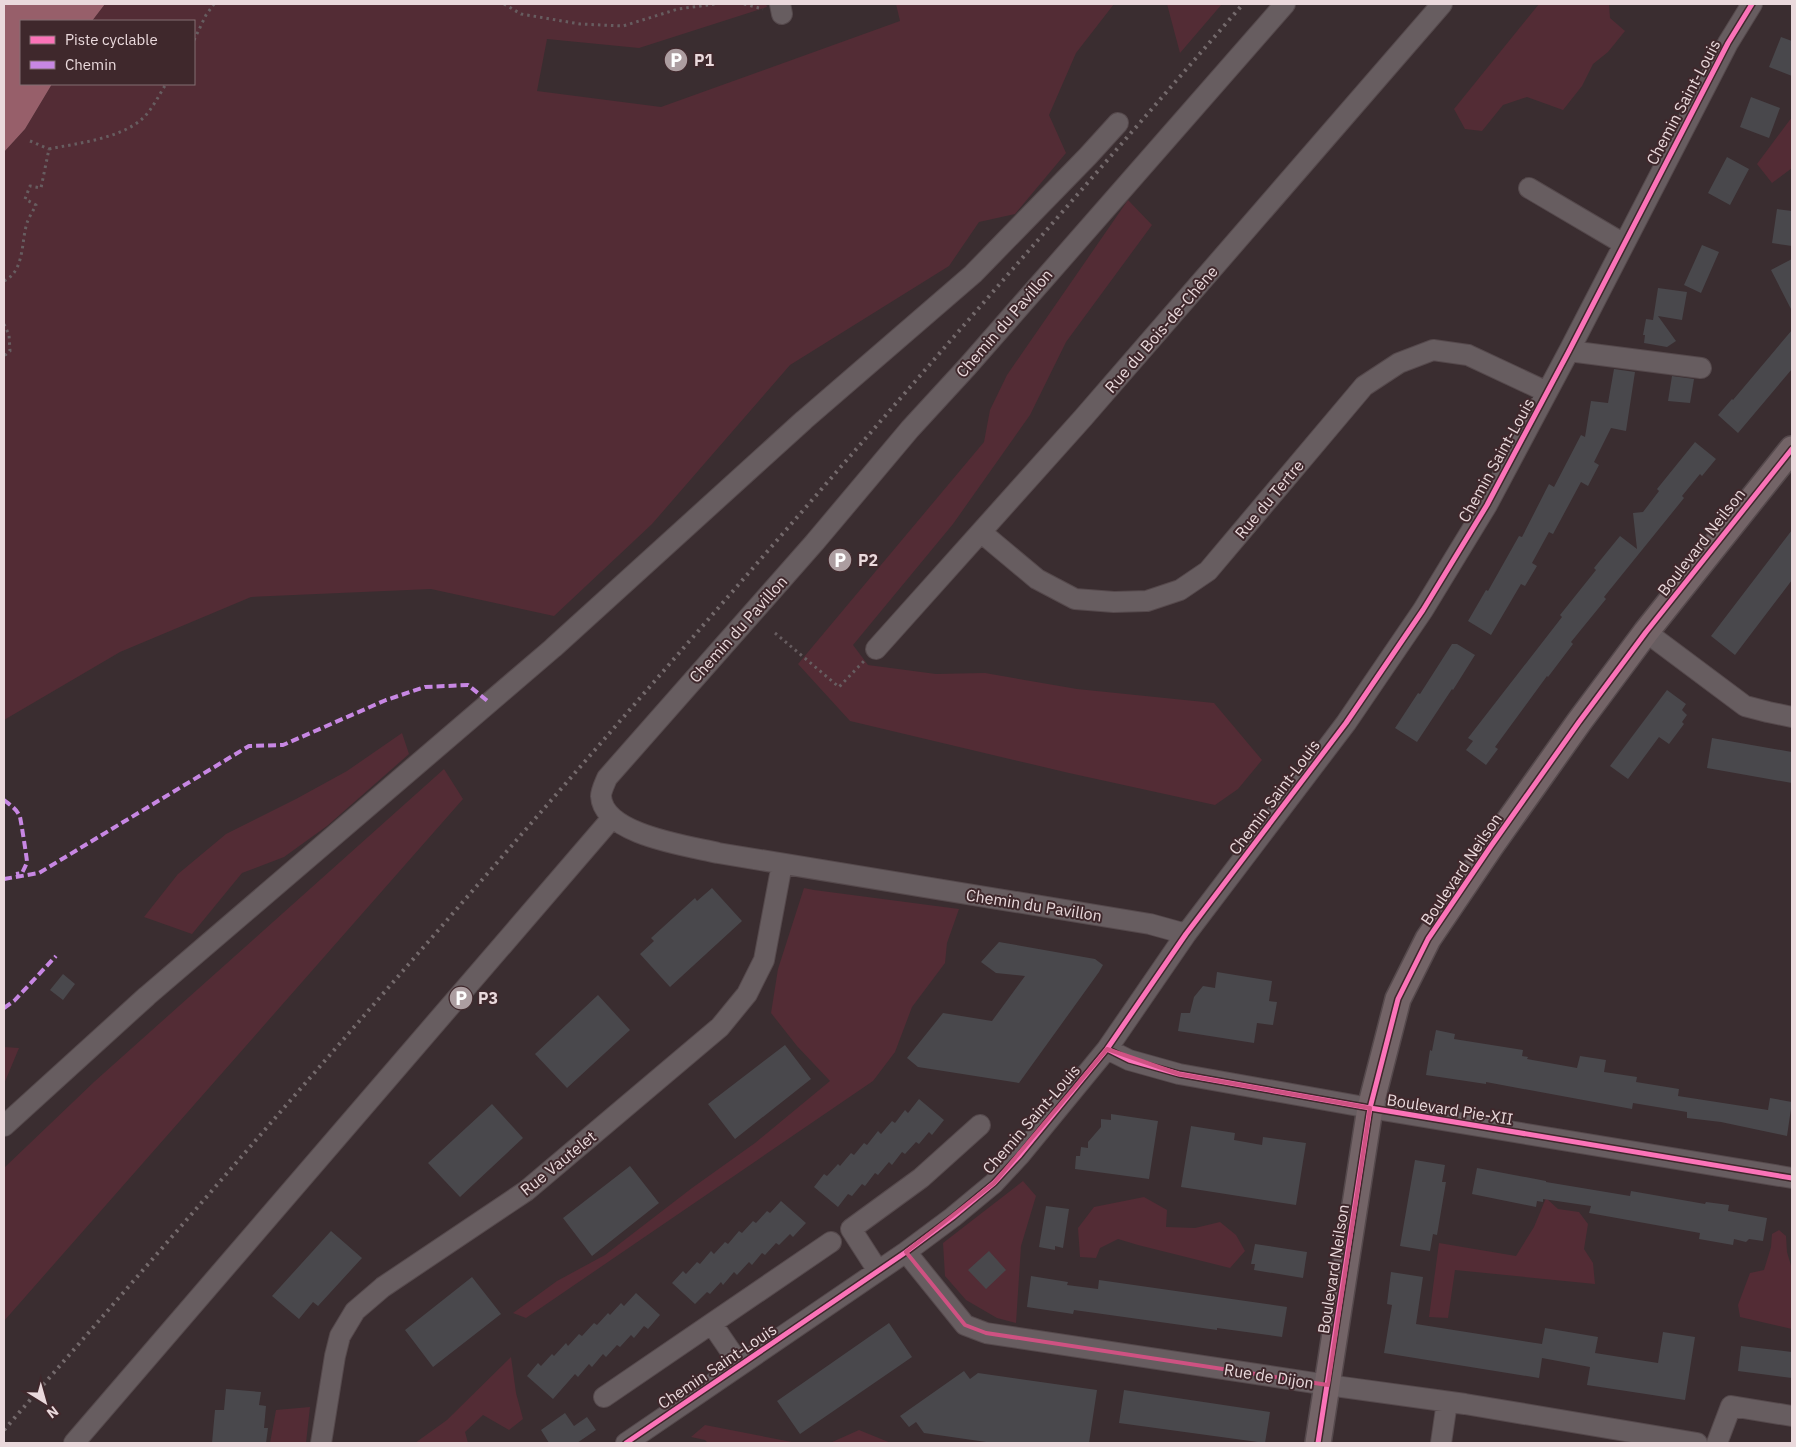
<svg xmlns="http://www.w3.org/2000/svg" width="1796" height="1447" font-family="'IBM Plex Sans',sans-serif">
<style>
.green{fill:#532c35}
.water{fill:#975f6a}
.building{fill:#49484c}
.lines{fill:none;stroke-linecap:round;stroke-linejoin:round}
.minor-casing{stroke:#55494c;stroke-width:22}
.major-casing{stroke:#55494c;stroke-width:28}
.path{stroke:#675d60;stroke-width:3;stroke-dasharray:2.5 4;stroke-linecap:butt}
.minor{stroke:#675d60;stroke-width:20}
.major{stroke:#736467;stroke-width:25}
.rail{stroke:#746a6c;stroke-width:4;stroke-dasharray:2.5 5;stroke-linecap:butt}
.quiet{stroke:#c787e3;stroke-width:4;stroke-dasharray:8 4;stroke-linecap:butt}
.cycleway-casing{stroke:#3f282c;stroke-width:8}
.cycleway{stroke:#fb73b8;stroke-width:5}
.marked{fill:none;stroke:#ce5282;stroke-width:4;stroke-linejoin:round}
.labels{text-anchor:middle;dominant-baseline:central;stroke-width:4;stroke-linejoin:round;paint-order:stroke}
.poi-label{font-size:16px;font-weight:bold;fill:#ead9dc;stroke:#3f282c;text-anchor:start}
.street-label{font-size:16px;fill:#ead9dc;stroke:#3f282c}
</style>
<rect width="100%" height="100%" fill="#3a2d30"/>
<path class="green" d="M105,4H766L767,7L639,48L547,39L537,91L661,107L900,21L896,4H1114L1076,53L1049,115L1066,153L1015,214L979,222L949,266L790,365L652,524L554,616L431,589L251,597L120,652L4,720V152L25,129L52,84H194V21H92Z
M1167,4H1222L1180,53Z
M1539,4H1609L1610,18L1625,31L1608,52L1593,64L1582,86L1563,110L1527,97L1503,105L1482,131L1465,129L1454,109Z
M1792,117V168L1772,183L1757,164Z
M1128,200L1152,225L1066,342L1030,415L953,524L853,645L868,665L936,674L985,673L1077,689L1214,703L1262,760L1238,789L1215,805L1069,773L850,721L798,664L984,442L990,410L1007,375Z
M402,733L409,754L327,826L284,857L242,873L192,934L144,917L178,874L226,834L296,799L347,771Z
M444,769L463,799L4,1321V1168L94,1082Z
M804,888L814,890L959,909L947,943L945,963L912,1007L895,1052L873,1081L526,1318L513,1313L557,1281L605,1255L692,1188L755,1143L830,1081L797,1046L771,1013L778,969Z
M4,1047L19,1048L4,1084Z
M1023,1181L1036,1196L1021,1246L1016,1323L997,1318L966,1300L945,1276L943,1243Z
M1144,1197L1167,1210L1166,1227L1195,1228L1220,1222L1236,1235L1245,1251L1230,1268L1138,1245L1118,1239L1100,1248L1096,1258L1080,1257L1078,1228L1094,1207Z
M1546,1198L1558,1209L1579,1212L1588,1224L1584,1249L1593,1263L1595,1284L1455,1270L1448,1318L1429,1317L1439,1243L1516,1256L1534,1227Z
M1779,1230L1786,1236L1787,1252L1792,1269V1329L1740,1317L1738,1305L1750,1273L1764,1270L1771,1247L1772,1234Z
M511,1357L516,1393L523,1419L509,1430L483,1415L465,1432L468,1443H415L447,1420Z
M310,1407L306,1443H270L276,1410Z
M705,1425L797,1443H708L705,1440L691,1437Z
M859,1430L891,1443H830Z"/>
<path class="water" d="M4,4H105L92,21H21V84H52L25,129L4,152Z"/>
<path class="building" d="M1781,37L1792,41V76L1769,67Z
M1751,97L1780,108L1769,138L1740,127Z
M1727,157L1749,169L1730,205L1708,193Z
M1777,209L1792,211V246L1772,243Z
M1702,245L1719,252L1701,293L1684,285Z
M1792,259V311L1771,270Z
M1658,288L1687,292L1682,320L1658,316L1676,341L1667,347L1644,343L1645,335H1643L1646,319L1653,320Z
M1792,330V369L1738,433L1718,415L1732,399L1733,400Z
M1614,369L1635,372L1626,431L1611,428L1594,462L1599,465L1588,486L1581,482L1553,534L1549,532L1532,563L1537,566L1525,586L1521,584L1491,635L1468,621L1486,590L1488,591L1519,536L1522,537L1549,484L1554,487L1581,435L1585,437L1591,401L1608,403Z
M1672,376L1694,379L1690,403L1668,401Z
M1695,442L1716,459L1702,476L1700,474L1682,496L1684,498L1604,597L1606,599L1571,642L1573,644L1548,677L1547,676L1495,747L1498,749L1486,765L1466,750L1473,741L1468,738L1562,617L1560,615L1596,570L1594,568L1620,536L1637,549L1633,513L1643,512L1659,491L1657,489Z
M1792,530V580L1735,655L1711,636Z
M1452,644H1457L1475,655L1453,690L1452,689L1417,742L1395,728L1418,693L1420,694Z
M1667,690L1686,704L1682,710L1687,715L1682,722L1684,724L1669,744L1659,737L1628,779L1610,766Z
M1712,738L1792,752V783L1707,768Z
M712,888L742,921L670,987L640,954L654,941L651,938L695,898L697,901Z
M999,942L1095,959L1103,965L1099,972L1019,1083L918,1067L907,1058L943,1013L992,1021L1025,976L996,973L981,962Z
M1217,972L1272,981L1269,1001L1277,1002L1273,1025L1257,1023L1254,1043L1178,1031L1181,1013H1190L1194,997L1203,986L1215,988Z
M63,974L75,984L63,1000L50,990Z
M598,995L630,1030L567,1088L535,1054Z
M1436,1030L1455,1034L1454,1039L1523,1050L1522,1056L1528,1057L1527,1059L1577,1068L1580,1056L1606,1060L1604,1072L1637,1077L1636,1082L1679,1089L1678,1096L1768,1110L1770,1098L1792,1102L1787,1136L1721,1122L1687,1118V1112L1633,1103L1632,1109L1486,1082V1084L1426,1075L1430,1050L1432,1051Z
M785,1045L811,1079L735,1139L708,1104Z
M919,1099L944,1120L932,1135L929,1132L919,1144L916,1142L905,1154L902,1152L892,1165L889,1162L878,1175L875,1173L865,1186L862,1184L852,1196L848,1194L838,1207L814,1187L824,1174L827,1176L838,1164L840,1166L851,1153L854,1155L864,1143L867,1145L878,1131L881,1134L892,1121L895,1123L905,1110L908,1113Z
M492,1104L523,1138L460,1197L428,1163Z
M1111,1114L1158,1121L1149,1179L1075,1169L1076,1156H1080L1081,1147L1088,1148V1142L1101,1127V1119L1111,1120Z
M1191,1126L1235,1133L1234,1140L1262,1145L1263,1137L1306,1143L1296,1205L1181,1187Z
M1415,1160L1445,1165L1442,1182H1446L1437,1235L1433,1234L1430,1251L1400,1246Z
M630,1166L659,1203L592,1256L563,1218Z
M1477,1168L1546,1181V1182L1630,1196L1631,1191L1705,1204L1706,1202L1729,1205L1728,1211L1767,1218L1763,1241L1749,1239L1746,1242L1734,1239L1733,1245L1699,1239L1700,1233L1589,1213L1591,1206L1543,1199V1202L1537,1201L1536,1207L1472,1194Z
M781,1201L806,1223L793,1237L790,1234L779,1245L776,1243L765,1255L762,1253L752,1265L749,1262L737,1275L734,1272L723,1285L721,1282L710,1294L707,1292L695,1304L672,1283L683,1271L686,1274L697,1262L700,1264L711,1251L714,1254L725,1242L728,1244L739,1231L742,1233L753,1221L756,1223L767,1211L770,1213Z
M1046,1206L1069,1209L1063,1248L1055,1246V1250L1039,1247Z
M331,1231L362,1258L318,1306L313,1302L299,1319L272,1296Z
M1255,1244L1307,1252L1303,1278L1254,1270L1255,1264H1251Z
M989,1251L1006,1270L986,1289L968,1270Z
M1391,1272L1423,1277L1416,1324L1542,1344L1545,1328L1598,1337L1595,1353L1658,1363L1663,1332L1695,1337L1685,1400L1587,1385L1590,1367L1542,1358L1539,1378L1384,1353L1392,1305L1387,1304Z
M1031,1276L1068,1282L1067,1285L1098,1289L1099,1280L1287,1307L1282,1337L1217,1328V1330L1074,1310L1073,1314L1027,1307Z
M472,1277L501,1314L433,1367L405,1330Z
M636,1293L660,1315L648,1329L644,1326L634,1338L631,1335L620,1347L617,1345L606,1357L603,1354L592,1367L589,1364L578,1377L575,1374L553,1399L527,1376L538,1363L541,1366L552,1354L554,1356L566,1343L568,1346L579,1334L582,1336L594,1323L597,1325L608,1313L610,1315L621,1303L624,1306Z
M889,1323L912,1357L800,1434L777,1401Z
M1741,1346L1792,1352V1378L1738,1371Z
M964,1371L970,1379L978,1373L1097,1390L1089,1443H993L924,1433L916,1422L909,1427L900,1416Z
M226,1389L261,1392L259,1405L266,1406L264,1428H268L266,1443H212L215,1410H224Z
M1124,1390L1270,1412L1265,1443L1119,1423Z
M565,1413L574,1426L587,1417L596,1430L577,1443H549L541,1430Z"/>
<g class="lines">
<g class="minor-casing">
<path id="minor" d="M780,4L782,14
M1529,188L1624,244
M1569,351L1701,368
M982,533L1037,579L1075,599L1114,602L1147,601L1180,590L1208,571L1364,386L1399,363L1433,350L1468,355L1547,392
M1646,632L1745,706L1768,712L1792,717
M876,649L1083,418L1442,4
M1186,934L1150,924L718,853C689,846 603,835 601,796C601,791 605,783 607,778L815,542L910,429L967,367L1285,4
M1107,1049L1129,1060L1179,1074L1370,1108L1792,1178
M4,1126L147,996L553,648L804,420L973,274L1088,156L1118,123
M906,1252L965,1325L986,1333L1328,1385L1465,1404L1697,1443
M878,1271L851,1229L921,1178L980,1125
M712,1324L740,1365
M604,1397L831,1242
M74,1443L612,818
M321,1443L335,1356L340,1336L355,1311L383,1287L526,1191L720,1027L747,994L764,960L782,864
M626,1443L906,1252L953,1217L994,1183L1020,1155L1107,1049L1186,934L1346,723L1423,610L1487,505L1569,351L1728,43L1752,4
M1441,1443L1447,1402
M1717,1443L1731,1406L1792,1416"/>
</g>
<g class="major-casing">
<path id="major" d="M1318,1443L1370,1108L1398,999L1428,939L1491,846L1579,722L1646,632L1792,449"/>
</g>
<path class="path" d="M504,4L521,14L580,24L623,26L678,9L715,4
M744,4L763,9
M194,40L206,15L214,4
M30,141L49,149
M49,149C78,143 119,139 142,119C152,110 159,95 166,84
M4,281C25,271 21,241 27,223C29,217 33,211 36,205L25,199L30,186L41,188L49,149
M4,324L9,335L10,351L4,356
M775,633L839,687L864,661"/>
<use href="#minor" class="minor"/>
<use href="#major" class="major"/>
<path class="rail" d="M4,1430L1243,4"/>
<path class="quiet" d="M4,800C10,805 17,809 20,817C21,821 27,859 27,862C26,865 24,869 22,873L16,874
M4,879L39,873L249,746L283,745L386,700L425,687L468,685L490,703
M4,1008L14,1001L56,956"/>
<g class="cycleway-casing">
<path id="cycleway" d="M1107,1049L1129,1060L1179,1074L1370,1108L1792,1178
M626,1443L906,1252L953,1217L994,1183L1020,1155L1107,1049L1186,934L1346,723L1423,610L1487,505L1569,351L1728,43L1752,4
M1318,1443L1370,1108L1398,999L1428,939L1491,846L1579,722L1646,632L1792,449"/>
</g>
<use href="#cycleway" class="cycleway"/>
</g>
<path class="marked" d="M1107,1049L1179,1074L1370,1108L1328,1385L986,1333L965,1325L906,1252L994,1183Z"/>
<defs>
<g id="parking-disc" transform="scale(1.25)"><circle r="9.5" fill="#ac9da0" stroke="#3f282c"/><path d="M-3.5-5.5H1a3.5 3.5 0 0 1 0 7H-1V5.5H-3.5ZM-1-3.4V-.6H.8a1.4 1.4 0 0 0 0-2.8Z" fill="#fff"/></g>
</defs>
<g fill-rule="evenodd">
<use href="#parking-disc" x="676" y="60"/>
<use href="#parking-disc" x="840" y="560"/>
<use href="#parking-disc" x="461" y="998"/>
</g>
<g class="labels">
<g class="poi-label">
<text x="694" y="60">P1</text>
<text x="858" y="560">P2</text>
<text x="478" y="998">P3</text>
</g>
<g class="street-label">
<text transform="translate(1683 102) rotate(-62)">Chemin Saint-Louis</text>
<text transform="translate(1004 323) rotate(-49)">Chemin du Pavillon</text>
<text transform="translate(1161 329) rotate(-49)">Rue du Bois-de-Chêne</text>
<text transform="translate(1496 460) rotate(-61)">Chemin Saint-Louis</text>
<text transform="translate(1269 499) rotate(-50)">Rue du Tertre</text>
<text transform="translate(1701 542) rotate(-52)">Boulevard Neilson</text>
<text transform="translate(738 629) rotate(-48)">Chemin du Pavillon</text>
<text transform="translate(1274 797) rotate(-53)">Chemin Saint-Louis</text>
<text transform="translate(1461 869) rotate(-56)">Boulevard Neilson</text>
<text transform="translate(1034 905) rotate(9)">Chemin du Pavillon</text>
<text transform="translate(1450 1109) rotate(9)">Boulevard Pie-XII</text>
<text transform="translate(1031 1119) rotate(-49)">Chemin Saint-Louis</text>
<text transform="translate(558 1163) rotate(-39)">Rue Vautelet</text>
<text transform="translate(1333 1269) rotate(-81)">Boulevard Neilson</text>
<text transform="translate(717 1366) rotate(-34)">Chemin Saint-Louis</text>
<text transform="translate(1269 1376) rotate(9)">Rue de Dijon</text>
</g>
</g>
<rect width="1796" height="1447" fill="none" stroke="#ead9dc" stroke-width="10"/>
<rect x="20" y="20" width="175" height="65" fill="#3f282c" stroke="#836f72"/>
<rect x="30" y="36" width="25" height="8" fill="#fb73b8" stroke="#836f72"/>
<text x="65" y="45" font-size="15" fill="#ead9dc">Piste cyclable</text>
<rect x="30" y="61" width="25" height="8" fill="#c787e3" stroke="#836f72"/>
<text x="65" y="70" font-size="15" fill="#ead9dc">Chemin</text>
<g transform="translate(45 1402) rotate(143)" stroke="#3f282c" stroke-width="4" paint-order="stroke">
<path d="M0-4L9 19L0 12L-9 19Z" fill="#ead9dc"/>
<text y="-8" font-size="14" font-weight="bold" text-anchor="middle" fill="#ead9dc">N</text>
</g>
</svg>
